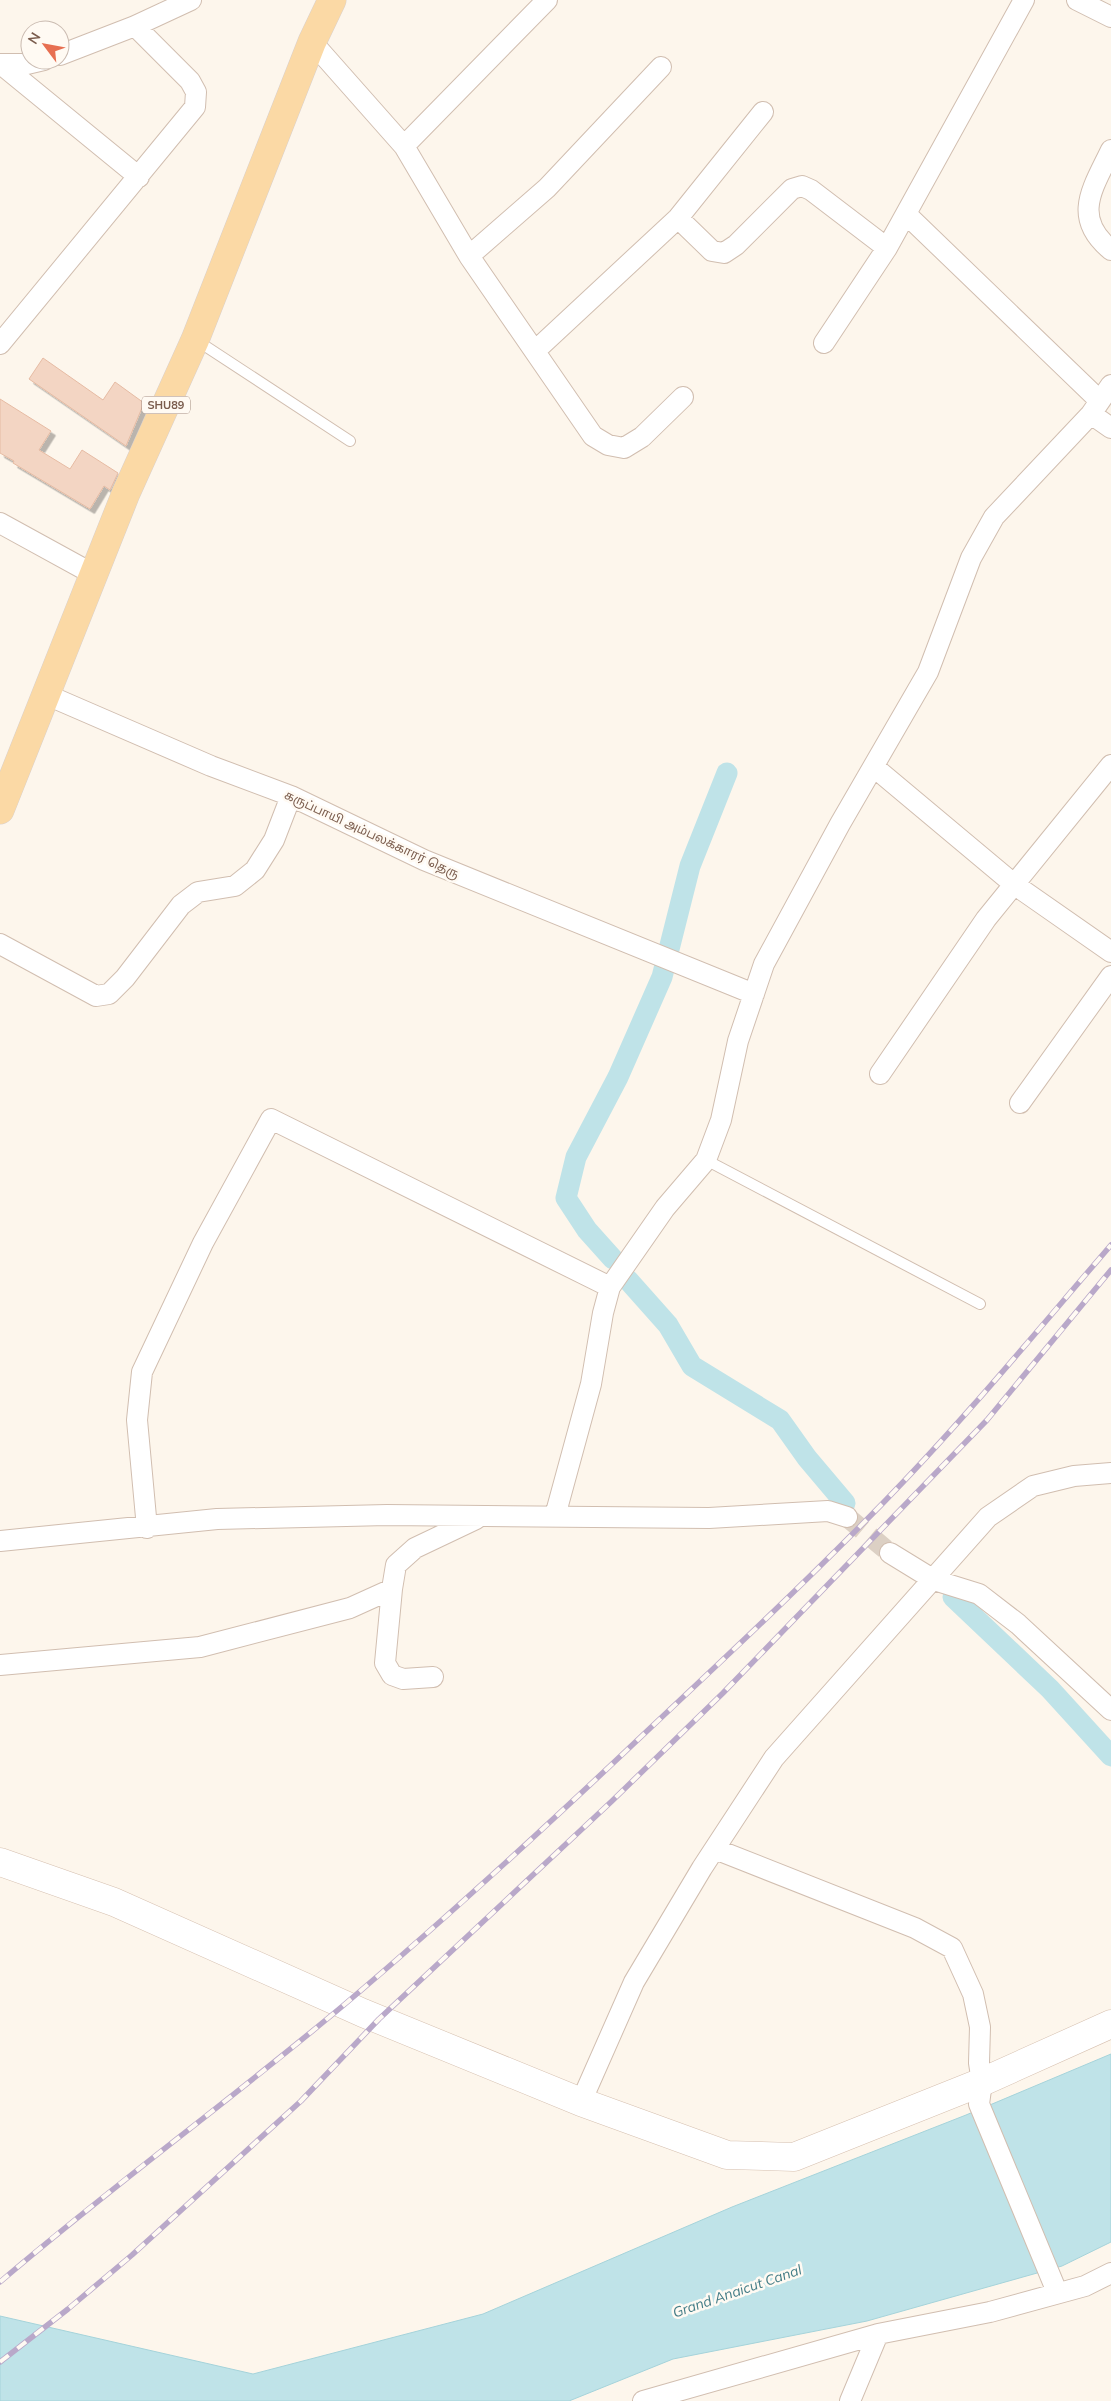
<svg xmlns="http://www.w3.org/2000/svg" width="1111" height="2401" font-family="Mulish,'Noto Sans Tamil',sans-serif">
<style>
.water{fill:#bfe3e8;stroke:#a5d3da}
.lines{fill:none;stroke-linecap:round;stroke-linejoin:round}
.canal{stroke:#bfe3e8;stroke-width:21}
.building{fill:#f3d5c3;stroke:#e6bba3;filter:url(#shadow)}
.street-tunnel{stroke:#dcd0c4;stroke-width:20;stroke-dasharray:20 10;stroke-linecap:butt}
.lane-casing{stroke:#d1beb0;stroke-width:12}
.street-casing{stroke:#d1beb0;stroke-width:22}
.secondary-casing{stroke:#d6c0b0;stroke-width:29}
.primary-casing{stroke:#dad1cd;stroke-width:29}
.lane{stroke:#fff;stroke-width:10}
.street{stroke:#fff;stroke-width:20}
.secondary{stroke:#fff;stroke-width:28}
.primary{stroke:#fbd9a5;stroke-width:28}
.rail-casing{stroke:#b9a8c9;stroke-width:5.5}
.rail{stroke:#fffaf3;stroke-width:4;stroke-dasharray:11;stroke-linecap:butt}
.labels{text-anchor:middle;dominant-baseline:central;stroke-width:5;stroke-linejoin:round;paint-order:stroke}
.shield{fill:#fffaf3;stroke:#a28b7f;stroke-width:1}
.shield-label{font-size:11px;font-weight:bold;fill:#7a5c4d}
.street-label{font-size:12px;fill:#7a5c4d;stroke:#fffaf3}
.water-label{font-size:14px;font-style:italic;fill:#437c86;stroke:#fffaf3}
</style>
<defs>
<filter id="shadow"><feDropShadow dx="4.5" dy="4.5" stdDeviation="0" flood-color="#0004"/></filter>
</defs>
<rect width="100%" height="100%" fill="#fdf6ec"/>
<path class="water" d="M1111,2054V2242L1062,2266L867,2321L673,2359L569,2401H0V2316L253,2374L483,2314L732,2207L966,2115Z"/>
<g class="lines">
<path class="canal" d="M613,1259L587,1230L566,1198L576,1157L618,1077L662,977L690,866L727,773
M628,1280L668,1325L692,1366L780,1420L807,1458L845,1503
M953,1597L1050,1689L1111,1756"/>
</g>
<path class="building" d="M43,358L103,400L115,382L144,403L126,446L29,379Z
M0,399L51,431L39,450L70,469L82,450L118,473L110,490L104,486L90,509L13,463L14,461L0,453Z"/>
<g class="lines">
<path class="street-tunnel" d="M847,1517L890,1553"/>
<g class="lane-casing">
<path id="lane" d="M196,340L350,441
M706,1160L980,1304"/>
</g>
<g class="street-casing">
<path id="street" d="M1077,0L1111,17
M312,42L404,146L469,256L593,436L608,445L624,448L642,437L683,397
M60,55L135,26L191,0
M0,64H27L44,60
M2,65L139,177
M404,146L547,0
M1111,150C1093,188 1071,217 1111,250
M906,214L1100,401
M678,218L712,251L724,253L736,245L792,189L802,186L811,190L887,248L1024,0
M469,256L547,188L661,67
M824,343L887,248
M0,344L195,107L196,92L190,81L135,26
M535,351L678,218L763,112
M1091,414L1111,428
M0,523L93,574
M47,695L211,766L291,796L424,860L754,994
M874,767L1015,885L1111,952
M0,944L96,996L109,994L125,978L181,905L198,892L235,886L255,870L274,840L291,796
M880,1074L986,919L1111,765
M1020,1103L1111,976
M555,1516L591,1384L603,1313L610,1287L665,1208L706,1160L721,1120L738,1041L764,964L840,824L928,672L971,558L994,517L1091,414L1111,385
M147,1528L137,1420L142,1372L203,1243L271,1119L610,1287
M0,1541L217,1519L387,1515L709,1518L828,1511L847,1517
M890,1553L934,1580L979,1594L1018,1624L1111,1710
M0,1665L200,1647L350,1608L392,1589
M433,1677L403,1679L392,1675L385,1663L392,1589L396,1565L415,1548L476,1519
M715,1849L915,1928L952,1948L973,1994L980,2027L979,2063L982,2082L979,2104L1057,2292
M581,2102L634,1982L702,1868L774,1758L988,1517L1033,1486L1074,1476L1111,1473
M643,2401L878,2334L990,2312L1085,2286L1111,2273
M850,2401L878,2334"/>
</g>
<g class="secondary-casing">
<path id="secondary" d="M0,1862L114,1902L363,2013L581,2102L727,2155L794,2157L982,2082L1111,2024"/>
</g>
<g class="primary-casing">
<path id="primary" d="M0,810L126,493L195,340L312,42L332,0"/>
</g>
<use href="#lane" class="lane"/>
<use href="#street" class="street"/>
<use href="#secondary" class="secondary"/>
<use href="#primary" class="primary"/>
<g class="rail-casing">
<path id="rail" d="M0,2282C112,2186 232,2099 345,2004C449,1916 548,1825 646,1732C726,1657 806,1582 883,1503C963,1421 1036,1332 1111,1245
M0,2362L68,2309L132,2255L301,2101L379,2019L612,1801L723,1693L987,1420L1111,1270"/>
</g>
<use href="#rail" class="rail"/>
</g>
<g class="labels">
<rect class="shield" x="142" y="396.5" width="48" height="17" rx="4"/>
<g class="shield-label">
<text x="166" y="405">SHU89</text>
</g>
<g class="street-label">
<text transform="translate(372 834) rotate(25)">கருப்பாயி அம்பலக்காரர் தெரு</text>
</g>
<g class="water-label">
<text transform="translate(737 2291) rotate(-19)">Grand Anaicut Canal</text>
</g>
</g>
<g transform="translate(45 45) rotate(302)"><circle r="24" fill="#fffaf3" stroke="#cabbb1"/>
<path d="M0-4L9 19L0 12L-9 19Z" fill="#e76f51"/>
<text y="-8" font-size="14" font-weight="bold" text-anchor="middle" fill="#7a5c4d">N</text>
</g>
</svg>
